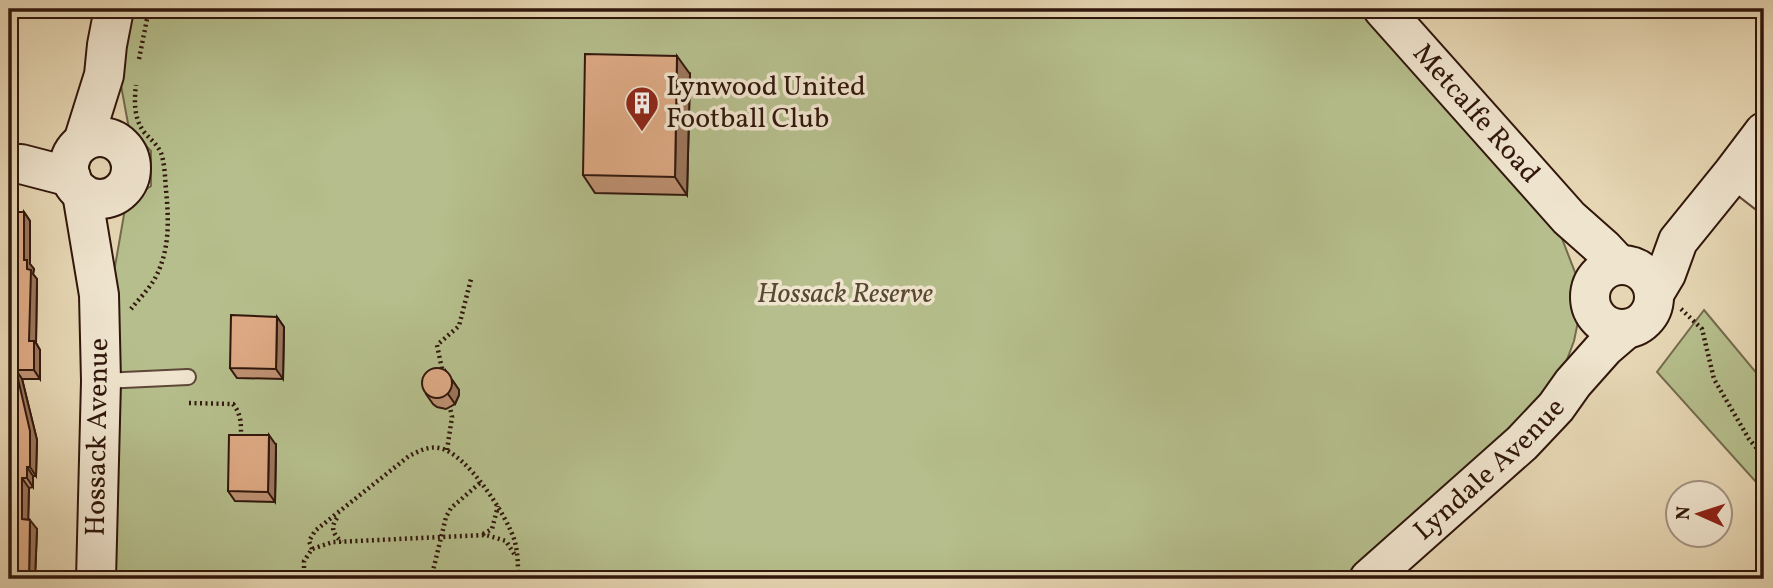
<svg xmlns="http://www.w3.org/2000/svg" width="1773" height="588" font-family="Vollkorn,serif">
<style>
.green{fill:#b5be8c;stroke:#736a4c;stroke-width:2}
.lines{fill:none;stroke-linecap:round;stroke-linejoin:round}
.lane-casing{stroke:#5e4736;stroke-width:18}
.street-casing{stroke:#5e4736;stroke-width:32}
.secondary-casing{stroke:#31170c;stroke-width:42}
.path{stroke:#31170c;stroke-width:4.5;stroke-dasharray:2 3.5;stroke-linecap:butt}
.lane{stroke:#efe4ce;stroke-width:14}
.street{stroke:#efe4ce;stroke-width:28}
.secondary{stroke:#efe4ce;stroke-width:38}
.wall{fill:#be9172;stroke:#31170c;stroke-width:2}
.shaded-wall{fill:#9b765c;stroke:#31170c;stroke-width:2}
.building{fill:#dda984;stroke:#31170c;stroke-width:2}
.labels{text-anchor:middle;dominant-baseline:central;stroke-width:7;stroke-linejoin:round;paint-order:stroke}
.poi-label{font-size:28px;fill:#31170c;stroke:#efe4ce;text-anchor:start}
.street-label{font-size:28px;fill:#31170c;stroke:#efe4ce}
.park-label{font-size:28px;font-style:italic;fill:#594932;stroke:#efe4ce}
</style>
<rect width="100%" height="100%" fill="#e6d6b3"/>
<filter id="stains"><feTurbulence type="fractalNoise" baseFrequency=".00286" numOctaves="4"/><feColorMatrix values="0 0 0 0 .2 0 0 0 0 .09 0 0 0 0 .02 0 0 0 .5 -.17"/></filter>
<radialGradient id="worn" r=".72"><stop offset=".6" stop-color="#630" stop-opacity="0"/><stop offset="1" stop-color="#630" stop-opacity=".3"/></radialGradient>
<path class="green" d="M130,9H1369L1561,236L1578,280L1581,307L1574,341L1563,370L1538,406L1346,579H111L114,272L126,203L151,186V151L129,129L120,80Z
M1704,310L1764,382V491L1657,372Z"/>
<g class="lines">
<g class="lane-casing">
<path id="lane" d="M102,381L188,377"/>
</g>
<g class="street-casing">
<path id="street" d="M1733,173L1764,197"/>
</g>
<g class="secondary-casing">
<g id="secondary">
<path id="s1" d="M1383,9L1569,218L1604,249L1619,265"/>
<circle cx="100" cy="168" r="31"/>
<path d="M83,142L104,75L107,45L114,9"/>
<path d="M9,164H21L71,177"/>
<path d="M82,193L99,295L101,381L96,579"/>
<circle cx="1622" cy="297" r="32"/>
<path d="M1654,294L1666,274L1678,241L1733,173L1764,132"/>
<path id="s2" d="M1369,579L1522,443L1556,407L1573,383L1605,347L1626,329"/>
</g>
</g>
<path class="path" d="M139,59L149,9
M131,309C138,300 148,290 154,280C170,252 169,221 166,190C165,179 165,164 161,153C157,144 150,139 144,132C134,119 134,101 136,85
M1681,309L1702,329L1714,379L1749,439L1764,457
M443,374L437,345L459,326L471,279
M189,403L233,404C242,415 241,426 241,440
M447,450L452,417L449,403
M337,518C330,528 333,534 342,542
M483,534L492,529L498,506
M312,549L309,541L315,531L321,526L409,456C419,451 428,446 439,448C466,452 508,517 515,542C518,554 518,566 518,579
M1327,571L1333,579
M304,579V561L312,549L333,542L486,535L506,541L516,557
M431,579L446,517L451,508L481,482"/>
<use href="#lane" class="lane"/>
<use href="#street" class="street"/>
<use href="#secondary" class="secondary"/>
</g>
<path class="wall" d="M690,74L687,195L595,193L583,175Z
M9,212H24L30,221V264L34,269L33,274L37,279L36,343L40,350V379H22L37,440L36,476H33V487L29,488L28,520L37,529L35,579H9Z
M277,317L284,327L283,379L237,378L230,368Z
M453,381L459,390V395L455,404L446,409L437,407L433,404L426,394Z
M276,445L275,502L235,501L228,491Z"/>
<path class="shaded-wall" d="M677,56L690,74L687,195L675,177Z
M24,212L30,221V264L34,269L33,274L37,279L36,343L40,350V379L34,370L29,341L27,269L24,260Z
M277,317L284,327L283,379L276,369Z
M16,370L22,379L37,440L36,476L30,467Z
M446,371L459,390V395L455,404L448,394Z
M269,435L276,445L275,502L268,492Z
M27,467L33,476V487L27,478Z
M22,478L29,488L28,528L22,519Z
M30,520L37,529L35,579H29Z"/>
<path class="building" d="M585,54L677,56L675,177L583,175Z
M9,212H24V260H27V269L31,270L29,341H34V370H16L30,431V467H27V478H22V519L30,520L29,579H9Z
M231,315L277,317L276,369L230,368Z
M422 383a15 15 0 1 1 30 0a15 15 0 1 1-30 0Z
M229,435H269L268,492L228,491Z"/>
<defs>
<g id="building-pin" transform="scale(1.75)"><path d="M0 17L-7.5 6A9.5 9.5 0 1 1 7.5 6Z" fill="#8f2418" stroke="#efe4ce"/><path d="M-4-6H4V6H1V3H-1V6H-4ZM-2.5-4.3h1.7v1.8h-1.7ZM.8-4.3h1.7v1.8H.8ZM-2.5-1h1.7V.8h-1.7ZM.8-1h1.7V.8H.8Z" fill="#fff"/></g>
</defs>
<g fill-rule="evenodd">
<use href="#building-pin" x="642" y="103"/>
</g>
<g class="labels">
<g class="poi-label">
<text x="666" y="87">Lynwood United<tspan x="666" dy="32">Football Club</tspan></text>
</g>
<g class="street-label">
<text stroke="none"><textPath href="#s1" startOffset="140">Metcalfe Road</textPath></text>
<text transform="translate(98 437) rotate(-89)">Hossack Avenue</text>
<text stroke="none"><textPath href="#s2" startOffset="163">Lyndale Avenue</textPath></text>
</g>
<g class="park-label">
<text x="845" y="294">Hossack Reserve</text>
</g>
</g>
<rect width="1773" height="588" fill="none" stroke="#e6d6b3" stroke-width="35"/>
<rect x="10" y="10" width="1752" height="567" fill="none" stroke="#31170c" stroke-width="3.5"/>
<rect x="18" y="18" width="1738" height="553" fill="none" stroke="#31170c" stroke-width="2"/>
<g transform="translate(1699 514) rotate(273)"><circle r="33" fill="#efe4ce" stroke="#a39280" stroke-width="2"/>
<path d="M0-5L12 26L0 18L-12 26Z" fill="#8f2418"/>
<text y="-10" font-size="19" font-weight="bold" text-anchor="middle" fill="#31170c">N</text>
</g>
<rect width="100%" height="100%" filter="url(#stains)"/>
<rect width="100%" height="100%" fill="url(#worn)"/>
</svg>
